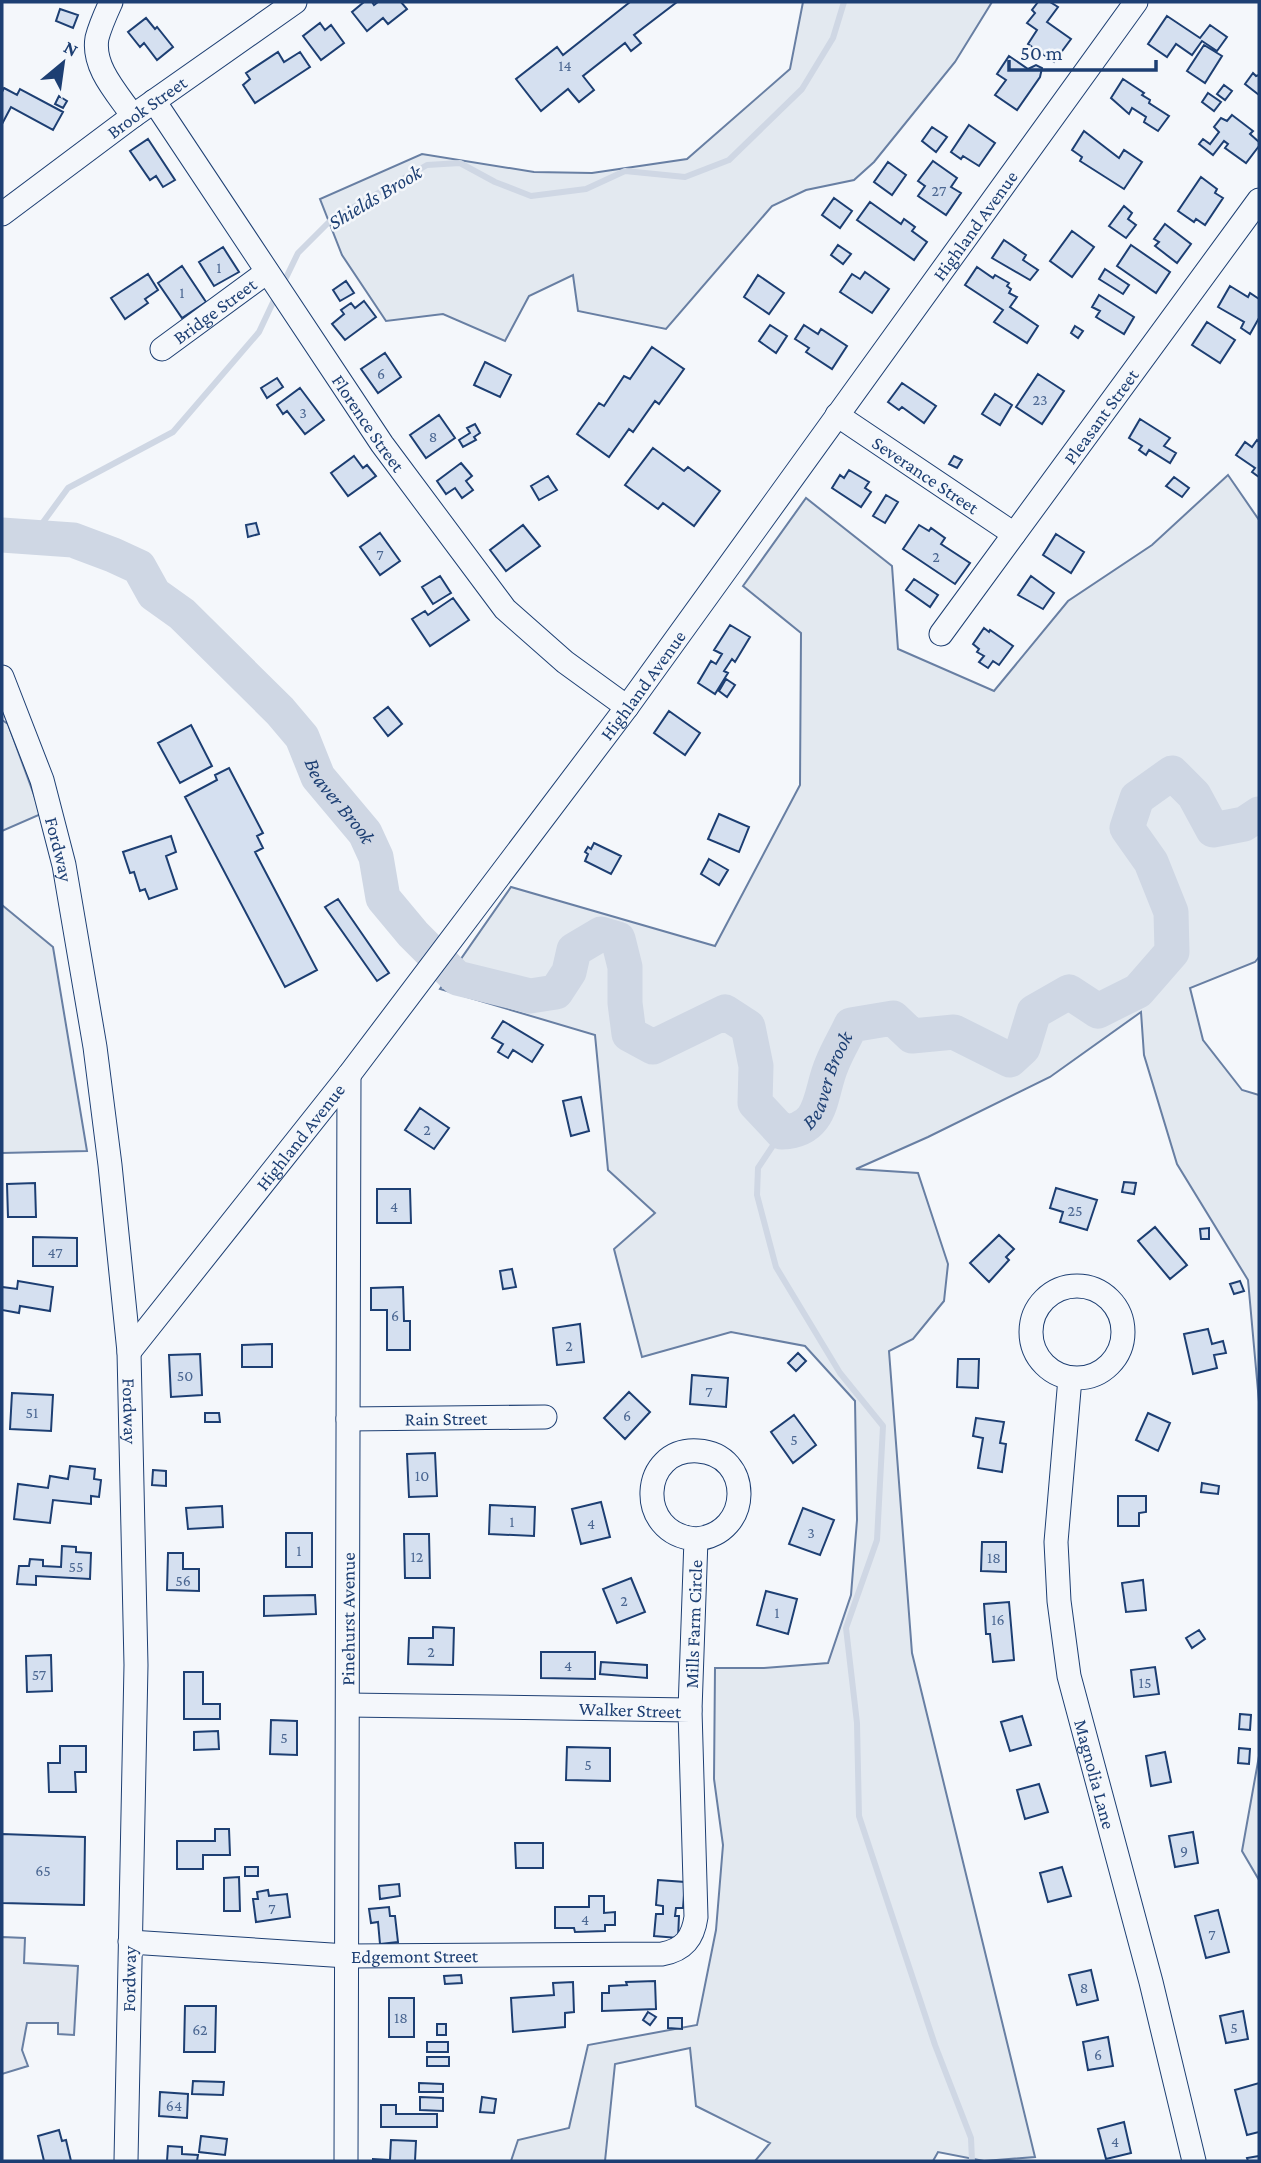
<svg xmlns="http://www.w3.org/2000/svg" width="1261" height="2163" font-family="'Crimson Pro',serif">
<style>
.green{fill:#e3e9f0;stroke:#687fa3;stroke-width:2}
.parking{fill:#e3e8f0;stroke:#687fa3;stroke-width:2}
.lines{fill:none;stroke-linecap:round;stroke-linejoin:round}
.stream{stroke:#cfd7e4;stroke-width:6}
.river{stroke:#cfd7e4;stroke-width:35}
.building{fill:#d5e0f0;stroke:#1d3f73;stroke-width:2}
.minor-casing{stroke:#1d3f73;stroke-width:25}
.minor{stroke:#f4f7fb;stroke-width:23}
.labels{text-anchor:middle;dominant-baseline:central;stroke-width:5;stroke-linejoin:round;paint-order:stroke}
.number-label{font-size:16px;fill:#4b6792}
.street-label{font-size:19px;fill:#1d3f73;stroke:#f4f7fb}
.water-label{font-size:21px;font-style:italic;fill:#1d3f73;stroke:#f4f7fb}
</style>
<rect width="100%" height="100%" fill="#f4f7fb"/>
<path class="green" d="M803,2H992L955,62L874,162L854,180L806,190L772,206L666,329L578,311L573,275L529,296L505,341L443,314L386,321L342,255L320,199L422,154L534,172L592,173L687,159L790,69Z
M1228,475L1259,520V957L1255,962L1190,988L1203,1040L1242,1090L1259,1095V1402L1248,1280L1177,1164L1144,1055L1141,1012L1050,1077L928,1137L856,1169L918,1173L948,1264L944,1301L913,1339L889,1351L912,1653L1035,2157L984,2161L938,2152L933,2161H755L770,2143L696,2106L690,2048L615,2064L605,2161H511L518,2140L569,2128L588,2045L697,2025L716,1930L723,1845L714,1779L715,1668H764L828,1663L851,1595L857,1520L855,1401L805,1346L731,1332L642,1357L614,1249L655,1213L608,1170L595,1035L440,989L511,887L715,946L800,785L801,633L743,586L806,498L892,566L898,649L994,691L1068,601L1152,545Z
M2,720L8,724L41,814L2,831Z
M2,905L53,947L87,1151L2,1153Z
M1259,1756V1880L1242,1851Z"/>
<path class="parking" d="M2,1937L25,1938L24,1963L78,1966L74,2035L58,2034V2023H27L22,2050L28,2066L2,2074Z"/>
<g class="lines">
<path class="stream" d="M283,284L298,253L331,220L427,165L460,163L495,182L531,196L586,189L625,171L685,177L729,160L802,89L833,38L844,2
M33,536L68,488L173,432L259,332L276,296
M782,1132L758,1168L757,1195L776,1267L840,1373L883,1426L877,1540L846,1628L857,1723L859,1816L935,2045L971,2138L972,2161"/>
<path class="river" id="s1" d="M2,535L73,540L113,555L139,567L154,594L182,614L280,711L302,737L318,777L365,833L376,857L383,898L413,934L457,978L530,996L556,992L569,972L574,950L601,934L618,939L625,967V1003L629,1034L653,1047L725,1012L748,1027L756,1066L755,1103L782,1132C825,1130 819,1093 832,1064C837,1051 845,1038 851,1025L893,1018L912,1036L954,1032L1010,1060L1023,1048L1034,1012L1069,992L1098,1011L1138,991L1172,952L1171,912L1151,862L1127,828L1137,798L1172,773L1194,795L1213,830L1244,824L1259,814"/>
</g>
<path class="building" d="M364,2H372L374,5L378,2H401L407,9L388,24L383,18L367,31L352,12Z
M630,2H677L634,35L641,43L631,51L625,43L583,76L594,90L579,102L568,89L541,111L516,79L557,47L563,55Z
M1038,2H1050L1058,7L1047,22L1071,39L1054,62L1028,44L1037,30L1027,23L1035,13L1032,10Z
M60,9L78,15L73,28L56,21Z
M1167,16L1200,38L1210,25L1227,37L1217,51L1202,41L1192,55L1176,44L1167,57L1148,44Z
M146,18L155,29L157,27L173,47L157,60L144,43L140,47L128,32Z
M320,23L325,30L331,25L344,43L321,60L303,36Z
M1204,45L1222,56L1205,83L1187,71Z
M278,52L284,62L300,52L310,67L255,103L243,85L250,79L246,73Z
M1009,56L1028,69L1036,65L1042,68L1040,77L1017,110L995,95L1006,80L997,74Z
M1253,73L1256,76L1259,75V95L1245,84Z
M1123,79L1144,93L1142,95L1150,100L1149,103L1169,116L1158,131L1144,122L1146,117L1132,108L1129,114L1111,98Z
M1224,85L1232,91L1225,100L1217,94Z
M4,88L17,95L20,89L63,112L53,130L11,107L2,124V92Z
M1208,93L1221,102L1214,111L1202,102Z
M59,96L67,101L63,108L55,104Z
M1232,115L1253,131L1250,134L1259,142V146L1246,163L1225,148L1228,144L1224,141L1213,155L1199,144L1203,139L1210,144L1219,132L1214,127L1221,118L1227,121Z
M969,125L995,143L979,166L963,156L961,159L951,152Z
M932,127L947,137L936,152L922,141Z
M1084,131L1119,158L1124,150L1142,162L1124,189L1080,161L1082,157L1072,150Z
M148,139L175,180L163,187L156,176L150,180L130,151Z
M933,161L957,178L951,187L961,193L946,215L918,196L925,186L918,181Z
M888,162L906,175L892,195L874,182Z
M1201,177L1217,189L1215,193L1223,198L1205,225L1196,219L1194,222L1178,211Z
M834,198L852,211L840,228L822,215Z
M870,202L901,224L904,219L915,227L912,231L927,242L914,260L857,220Z
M1124,206L1132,213L1128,219L1136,225L1126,238L1109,226Z
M1165,224L1191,244L1177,263L1155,246L1159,242L1154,239Z
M1072,231L1094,247L1072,277L1050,261Z
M1004,240L1026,255L1023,260L1038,270L1030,280L992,258Z
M838,245L851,254L843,264L831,255Z
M1131,245L1170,272L1156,293L1117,266Z
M223,247L239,272L214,286L199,262Z
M182,266L206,302L182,318L158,283Z
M977,267L993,278L995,275L1009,283L1007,286L1011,289L1009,293L1017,297L1010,307L1038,326L1027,343L994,322L1003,310L965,285Z
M1105,269L1129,285L1123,294L1099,279Z
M865,272L889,289L872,313L840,292L852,274L860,279Z
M148,274L158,290L145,299L148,303L125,319L111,298Z
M758,275L784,293L769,314L744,297Z
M346,281L354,293L340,301L333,290Z
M1230,286L1248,297L1250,293L1259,299V318L1250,334L1241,328L1244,322L1218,307Z
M1099,295L1134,317L1124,334L1096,317L1100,311L1092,307Z
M364,301L376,317L345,340L332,324L344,314L341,310L351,303L355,308Z
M1207,322L1235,340L1220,363L1192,345Z
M770,325L787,336L776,353L759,341Z
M804,325L818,334L821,329L847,346L832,369L806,352L809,348L795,339Z
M1075,326L1083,331L1078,338L1071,333Z
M652,347L684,369L659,404L655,401L633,432L629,429L609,457L577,434L599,403L604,406L624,376L630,379Z
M385,353L401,377L378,393L361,369Z
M485,362L511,375L500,397L474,385Z
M1038,374L1064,391L1042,424L1016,407Z
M277,378L283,387L267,398L261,388Z
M902,383L936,406L924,423L902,407L899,410L888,402Z
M300,388L324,420L305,434L287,411L283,414L277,405Z
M995,394L1012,405L1000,425L982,414Z
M439,415L455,438L426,458L410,435Z
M1140,419L1170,438L1164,446L1176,453L1170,463L1149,450L1146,455L1139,450L1142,446L1129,438Z
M475,424L480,433L474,437L476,440L463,447L459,440L470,433L467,428Z
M1257,440L1259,442V477L1252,472L1255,468L1236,455L1245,442L1252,447Z
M653,448L684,471L688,467L720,491L694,526L663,503L658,509L625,485Z
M354,456L363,468L367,465L376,476L348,496L331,473Z
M954,456L962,460L957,468L949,464Z
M461,463L472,476L466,481L473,490L462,498L455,488L446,494L437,481Z
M849,470L869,482L865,488L871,492L861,507L832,488L840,475L844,478Z
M548,476L557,490L539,500L531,486Z
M1174,477L1189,488L1182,497L1166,486Z
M886,495L898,502L885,523L873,516Z
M256,523L259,534L248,537L246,525Z
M523,525L540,546L506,571L490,550Z
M919,525L929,531L931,528L945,538L941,544L970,563L955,584L903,549Z
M380,533L400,561L380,575L360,547Z
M1056,534L1084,552L1071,573L1043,555Z
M440,576L451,593L433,604L422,587Z
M1031,576L1054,593L1043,609L1018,595Z
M914,579L938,595L930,607L906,590Z
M453,598L469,620L430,646L412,619L425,611L428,615Z
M730,625L750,637L735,662L732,659L724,671L728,673L715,694L698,683L711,661L716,664L722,654L714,650Z
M984,628L989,632L990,630L1013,646L999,665L993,661L988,668L979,662L984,656L977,652L979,649L973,644Z
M726,679L735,685L727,697L719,691Z
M388,707L402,724L388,736L374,718Z
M669,711L700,733L685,755L654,733Z
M191,725L212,766L180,783L158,743Z
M229,768L263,833L257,836L263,848L255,852L317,970L285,987L185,797L217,780L215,775Z
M719,814L749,827L739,852L708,839Z
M171,836L176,852L166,856L177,889L149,899L145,889L140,891L134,872L130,873L123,852Z
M594,843L621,856L611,874L585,861L588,854L585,852L588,847L591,849Z
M709,859L728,870L719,885L701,874Z
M338,899L389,973L377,981L325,907Z
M503,1021L543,1045L532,1062L513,1050L508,1058L498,1052L503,1044L492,1038Z
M581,1097L589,1131L571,1136L563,1101Z
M420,1108L449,1128L434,1149L405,1130Z
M1124,1182L1136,1183L1134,1194L1122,1192Z
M35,1183L36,1217H8L7,1184Z
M1056,1188L1097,1200L1087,1230L1060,1222L1063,1212L1050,1208Z
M377,1189H410L411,1223H377Z
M1155,1227L1187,1265L1170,1279L1138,1241Z
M1209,1228V1239H1201L1200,1229Z
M999,1235L1014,1249L1006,1257L1009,1260L989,1282L970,1263Z
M33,1237L77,1238V1266H33Z
M512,1269L516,1287L503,1289L500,1271Z
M18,1281L53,1287L50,1311L20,1306L19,1313L2,1310V1287L17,1289Z
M1240,1281L1244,1291L1234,1294L1230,1284Z
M403,1287L404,1321H410V1350H387V1310H371V1288Z
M580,1324L584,1362L557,1365L553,1328Z
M1208,1329L1212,1344L1223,1341L1226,1353L1214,1355L1217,1368L1193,1374L1184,1334Z
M272,1344V1367H242V1345Z
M798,1353L806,1361L796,1371L788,1363Z
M200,1354L202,1395L171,1397L169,1355Z
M958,1359H979L978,1388L957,1387Z
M692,1375L728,1378L726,1407L690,1404Z
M629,1392L650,1412L625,1439L604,1418Z
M12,1393L53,1395L51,1431L10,1429Z
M205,1413H219L220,1422H205Z
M1148,1413L1170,1423L1158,1451L1136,1440Z
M794,1415L816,1445L793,1463L771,1432Z
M976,1418L1004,1422L1000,1443L1006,1444L1002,1472L978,1468L983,1438L973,1436Z
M435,1453L437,1496L409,1497L407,1454Z
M70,1466L95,1469L94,1479L101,1480L99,1497L91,1496V1504L53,1500L50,1523L14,1519L18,1484L48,1488L50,1476L68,1479Z
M153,1470L166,1471V1486L152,1485Z
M1202,1483L1219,1486L1218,1494L1201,1492Z
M1118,1496H1146V1512L1139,1513V1526H1118Z
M601,1502L610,1537L581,1544L572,1509Z
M490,1505L535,1507L534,1536L489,1534Z
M222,1506L223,1527L188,1529L186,1508Z
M803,1508L834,1520L820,1555L789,1544Z
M286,1533H312V1567H286Z
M404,1534H429L430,1578H405Z
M982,1542H1006V1572L981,1571Z
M62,1546L76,1547V1552L91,1553L90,1579L36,1576V1585L17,1584L19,1566H29L30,1559L43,1560V1566L61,1567Z
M168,1553H183V1569H199V1591L167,1590Z
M631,1578L645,1612L617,1623L603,1589Z
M1143,1580L1146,1610L1126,1612L1122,1583Z
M766,1591L797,1599L788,1634L757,1625Z
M315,1595L316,1614L264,1616V1596Z
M1009,1602L1014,1660L993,1662L990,1634H986L984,1604Z
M433,1627L454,1628L453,1665L408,1664L409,1638H433Z
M1199,1630L1205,1639L1192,1648L1186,1638Z
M541,1652H595V1679L541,1678Z
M51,1655L52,1691L27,1692L26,1656Z
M601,1662L647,1665V1678L600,1674Z
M1155,1667L1159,1694L1134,1697L1131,1670Z
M184,1672H203V1704H220V1719H184Z
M1240,1714L1251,1715L1250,1730L1239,1729Z
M1022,1716L1031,1745L1010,1751L1001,1722Z
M271,1720L297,1721V1755L270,1754Z
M218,1731L219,1749L194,1750V1732Z
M60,1746H86V1772H75L76,1792H49L48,1763H60Z
M567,1747L610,1748V1781L566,1780Z
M1239,1748L1250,1749L1249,1764L1238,1763Z
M1165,1752L1171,1782L1151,1786L1146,1756Z
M1039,1784L1048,1812L1025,1819L1017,1790Z
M215,1829H229L230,1855H203V1869H177V1841H215Z
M1193,1832L1198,1863L1175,1867L1169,1836Z
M2,1834L85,1837L84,1905L2,1903Z
M515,1843H543V1868H516Z
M245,1867H258V1876H245Z
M1062,1867L1071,1896L1048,1902L1040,1873Z
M239,1877L240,1911H224V1878Z
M658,1880L685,1882L683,1908H676L675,1916H679L678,1938L654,1936L656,1914H663V1906L656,1905Z
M399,1884L400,1896L380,1899L379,1886Z
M268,1890L269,1896L287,1894L290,1917L256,1922L253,1899H258L257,1892Z
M589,1896H604V1913L615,1912V1925H605V1931L575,1932L574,1928H555V1907H589Z
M389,1907L390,1916H395L398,1942L380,1944L378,1922L371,1923L369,1909Z
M1218,1910L1229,1952L1206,1958L1195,1916Z
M1091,1970L1098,2000L1077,2005L1069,1975Z
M461,1975L462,1983L445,1984L444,1976Z
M655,1981L656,2009L602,2011V1993H609V1986L627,1985L626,1982Z
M573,1982L574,2012L565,2013V2027L513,2032L511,1998L554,1995L553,1983Z
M389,1998H414V2037H389Z
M185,2006H216L215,2052H184Z
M1243,2011L1248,2039L1226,2043L1220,2016Z
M648,2012L656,2017L650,2025L643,2020Z
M668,2018H682V2029L668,2028Z
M437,2024H446V2035H437Z
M1108,2037L1113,2066L1088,2070L1083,2042Z
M427,2042H448V2052H427Z
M427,2057H449V2066H427Z
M193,2081L224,2082L223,2095L192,2094Z
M419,2083L443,2084V2092H419Z
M1259,2083V2132L1247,2135L1235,2090Z
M160,2092L188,2094L187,2118L159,2116Z
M420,2097L443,2098V2111L420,2110Z
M482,2097L496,2099L494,2113L480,2112Z
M381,2105H396V2114H437V2127H381Z
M1124,2122L1131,2153L1106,2159L1098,2129Z
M59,2130L62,2141L66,2140L71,2161H44L38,2136Z
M201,2136L227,2139L225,2155L199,2152Z
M391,2140L416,2141L415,2161H373V2159L390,2160Z
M168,2146L182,2147V2154L198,2155L197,2161H167Z
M1259,2156V2161H1248L1247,2158Z"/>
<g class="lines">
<g class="minor-casing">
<g id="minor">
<path d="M111,2C106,13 100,26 97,38C92,67 117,93 133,116"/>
<path id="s2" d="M154,101L382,444L505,609L565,662L627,707"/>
<path id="s3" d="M2,214L133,116L295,2"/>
<path id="s4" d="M162,349L267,272"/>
<path id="s5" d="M837,415L1014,534"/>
<path id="s6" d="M941,634L1259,200"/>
<path id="s7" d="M2,677L42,780L64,865L95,1047L110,1165L129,1352L136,1665L126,2161"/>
<circle cx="1077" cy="1332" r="46"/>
<path id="s8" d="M129,1352L349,1075L627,707L1136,2"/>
<path id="s9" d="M1070,1378L1056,1542L1059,1601L1069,1676L1151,1982L1194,2161"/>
<path id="s10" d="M348,1419L545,1417"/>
<path id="s11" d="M690,1710L696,1539C753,1534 753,1454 698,1451C640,1447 634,1534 696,1539"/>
<path id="s12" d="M130,1942L347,1956L662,1954C684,1950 693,1938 696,1917L690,1710L348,1705"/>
<path id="s13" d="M346,2161L349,1075"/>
</g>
</g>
<use href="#minor" class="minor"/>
</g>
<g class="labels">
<g class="number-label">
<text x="565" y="65">14</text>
<text x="939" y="190">27</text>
<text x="219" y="267">1</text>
<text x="182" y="292">1</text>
<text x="381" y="373">6</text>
<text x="1040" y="399">23</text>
<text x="303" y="412">3</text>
<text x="433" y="436">8</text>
<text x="380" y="554">7</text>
<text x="936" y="556">2</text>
<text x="427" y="1129">2</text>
<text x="394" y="1206">4</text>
<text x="1075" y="1210">25</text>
<text x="55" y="1252">47</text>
<text x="395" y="1315">6</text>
<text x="569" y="1345">2</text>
<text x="185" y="1375">50</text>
<text x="709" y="1391">7</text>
<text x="32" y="1412">51</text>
<text x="627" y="1415">6</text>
<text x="794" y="1439">5</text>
<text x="422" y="1475">10</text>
<text x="512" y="1521">1</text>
<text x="591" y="1523">4</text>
<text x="811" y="1532">3</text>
<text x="299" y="1550">1</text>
<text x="417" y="1556">12</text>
<text x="994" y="1557">18</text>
<text x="76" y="1566">55</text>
<text x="183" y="1580">56</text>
<text x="624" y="1600">2</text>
<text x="777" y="1612">1</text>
<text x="998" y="1619">16</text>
<text x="431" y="1651">2</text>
<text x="568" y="1665">4</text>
<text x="39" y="1674">57</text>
<text x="1145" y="1682">15</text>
<text x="284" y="1737">5</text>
<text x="588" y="1764">5</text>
<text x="1184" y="1850">9</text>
<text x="43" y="1870">65</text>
<text x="272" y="1908">7</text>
<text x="585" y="1919">4</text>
<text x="1212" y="1934">7</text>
<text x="1084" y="1987">8</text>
<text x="401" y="2017">18</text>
<text x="1234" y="2027">5</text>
<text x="200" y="2029">62</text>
<text x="1098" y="2054">6</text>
<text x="174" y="2105">64</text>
<text x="1115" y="2141">4</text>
</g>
<g class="street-label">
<text stroke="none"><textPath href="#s3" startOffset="180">Brook Street</textPath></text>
<text stroke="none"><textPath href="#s8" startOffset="1409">Highland Avenue</textPath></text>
<text stroke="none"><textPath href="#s4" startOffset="65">Bridge Street</textPath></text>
<text stroke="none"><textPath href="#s6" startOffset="270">Pleasant Street</textPath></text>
<text stroke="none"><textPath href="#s2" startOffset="387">Florence Street</textPath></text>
<text stroke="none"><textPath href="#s5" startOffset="107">Severance Street</textPath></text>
<text stroke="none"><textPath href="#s8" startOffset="842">Highland Avenue</textPath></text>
<text stroke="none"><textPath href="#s7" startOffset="182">Fordway</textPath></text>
<text stroke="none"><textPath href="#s8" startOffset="275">Highland Avenue</textPath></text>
<text stroke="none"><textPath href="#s7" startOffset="749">Fordway</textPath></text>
<text stroke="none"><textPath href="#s10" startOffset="98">Rain Street</textPath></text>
<text stroke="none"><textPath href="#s13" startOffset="542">Pinehurst Avenue</textPath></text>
<text stroke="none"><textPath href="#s11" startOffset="86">Mills Farm Circle</textPath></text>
<text transform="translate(630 1710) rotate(2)">Walker Street</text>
<text stroke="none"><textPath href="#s9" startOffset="401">Magnolia Lane</textPath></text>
<text stroke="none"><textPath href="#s12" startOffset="285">Edgemont Street</textPath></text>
<text transform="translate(129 1979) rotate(-89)">Fordway</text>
</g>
<g class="water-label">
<text transform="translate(375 197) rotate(-31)">Shields Brook</text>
<text stroke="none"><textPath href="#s1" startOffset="455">Beaver Brook</textPath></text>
<text stroke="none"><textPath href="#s1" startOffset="1293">Beaver Brook</textPath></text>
</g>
</g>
<rect width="1261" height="2163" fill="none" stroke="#1d3f73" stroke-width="7"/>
<g transform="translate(63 63) rotate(29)" stroke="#f4f7fb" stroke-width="5" paint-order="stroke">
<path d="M0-5L12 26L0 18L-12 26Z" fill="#1d3f73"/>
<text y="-10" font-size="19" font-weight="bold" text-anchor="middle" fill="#1d3f73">N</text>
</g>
<path d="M1009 60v10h147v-10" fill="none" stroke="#1d3f73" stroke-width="3.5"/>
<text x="1020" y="60" font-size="21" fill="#1d3f73" stroke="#f4f7fb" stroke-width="5" paint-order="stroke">50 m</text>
</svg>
